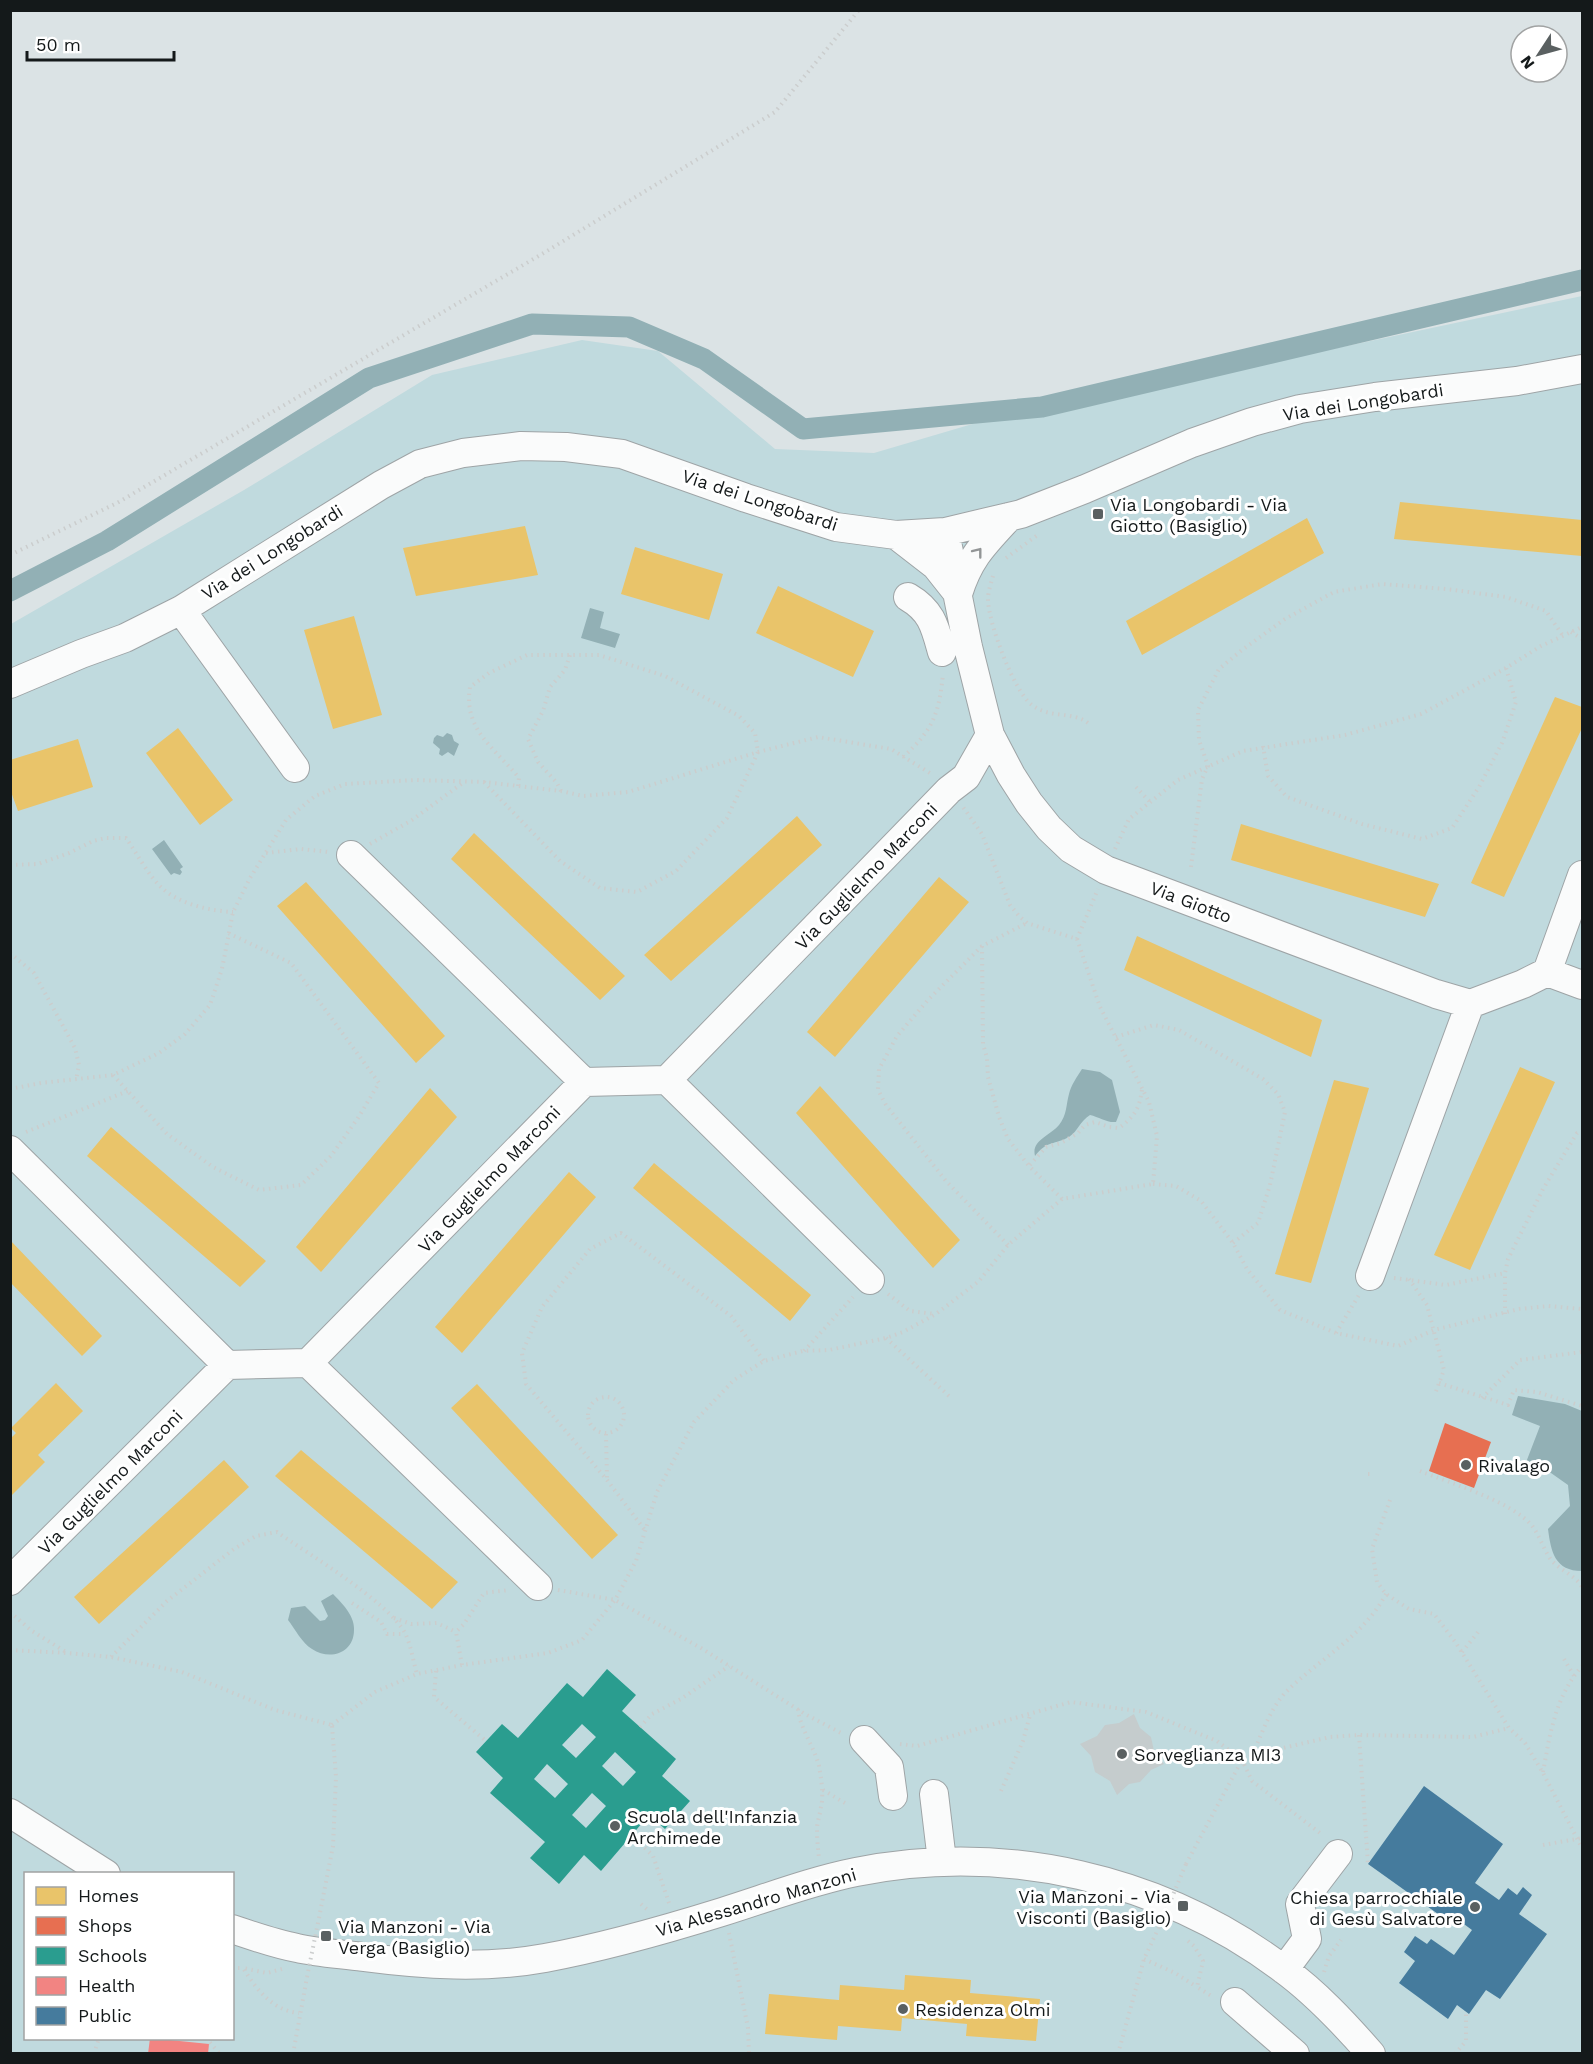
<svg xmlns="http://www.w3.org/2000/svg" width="1593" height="2064" font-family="'Work Sans',sans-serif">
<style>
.green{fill:#c0dade;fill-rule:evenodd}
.water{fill:#92b0b5}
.homes{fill:#e9c46a}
.shops{fill:#e76f51}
.schools{fill:#2a9d8f;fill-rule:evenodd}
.health{fill:#f28482}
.public{fill:#457b9d}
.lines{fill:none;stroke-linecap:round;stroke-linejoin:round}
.canal{stroke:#92b0b5;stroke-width:21}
.building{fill:#c5cccd}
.minor-casing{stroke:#9ea4a6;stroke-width:30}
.path{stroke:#cbcdcd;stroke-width:4;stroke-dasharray:1.5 4.5;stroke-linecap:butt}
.minor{stroke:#fafbfb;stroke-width:28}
.path-bridge{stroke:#cbcdcd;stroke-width:4;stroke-dasharray:1.5 4.5;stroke-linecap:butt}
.oneway{stroke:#929596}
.poi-dot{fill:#5a6061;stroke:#fff;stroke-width:2}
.labels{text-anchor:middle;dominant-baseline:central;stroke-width:6;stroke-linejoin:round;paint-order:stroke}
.street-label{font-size:18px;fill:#14191a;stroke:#fff}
.poi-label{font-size:18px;fill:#14191a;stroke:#fff;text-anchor:start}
</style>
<rect width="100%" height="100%" fill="#dbe3e5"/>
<path class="green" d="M1582,296V2053L11,2054V624L244,490L432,375L582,340L658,351L775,449L874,453L986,420L1110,398L1238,369ZM26,1874H232V2038H26Z"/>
<path class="water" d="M590,608L604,612L600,628L620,634L615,648L581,638Z
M447,733L452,735L454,741L459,744L454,756L448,752L442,756L439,754L440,749L433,743L434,738L437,735L443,737Z
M164,840L183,867L180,869L182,872L180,875L174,873L171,875L152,849Z
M1082,1069L1100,1072L1112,1080L1120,1112L1116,1122C1107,1123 1099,1117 1090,1115C1080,1121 1078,1131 1069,1137C1055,1145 1047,1140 1035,1156C1031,1140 1050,1136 1059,1125C1067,1115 1066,1105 1069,1094C1071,1085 1077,1077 1082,1069Z
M1518,1396L1565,1404L1582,1411V1571C1555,1571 1551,1552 1548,1529L1570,1506L1568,1485L1551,1473H1539L1525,1465L1540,1426L1512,1415Z
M333,1594C342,1603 355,1616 354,1630C354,1653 330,1661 312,1649C302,1643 295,1629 288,1620L291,1608L305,1606L320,1621L325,1620L328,1616L321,1601Z"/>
<path class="homes" d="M1400,502L1582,520V556L1394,539Z
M1307,518L1324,553L1142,655L1126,621Z
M525,526L538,575L416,596L403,548Z
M635,547L723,574L709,620L621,594Z
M778,586L874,631L853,677L756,633Z
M354,616L382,715L333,729L304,630Z
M1555,697L1582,707V728L1504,897L1471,883Z
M178,728L233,800L200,825L146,753Z
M78,739L93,787L18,811L10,789V760Z
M797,816L822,845L671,981L644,955Z
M1241,824L1439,884L1425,917L1231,860Z
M474,833L625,976L600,1000L451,859Z
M939,877L969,902L835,1057L807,1032Z
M306,882L445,1036L416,1063L277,906Z
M1137,936L1322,1020L1311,1057L1124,970Z
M1520,1067L1555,1082L1470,1270L1434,1255Z
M1334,1080L1369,1088L1311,1283L1275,1274Z
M820,1086L960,1240L933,1268L796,1113Z
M430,1088L457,1117L321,1272L296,1247Z
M111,1127L266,1261L240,1287L87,1156Z
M654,1163L811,1295L790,1321L633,1188Z
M569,1172L596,1197L462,1353L435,1327Z
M10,1240L102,1336L82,1356L10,1282Z
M56,1383L83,1411L38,1455L45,1462L10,1497V1439L16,1433L11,1428Z
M477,1384L618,1535L592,1559L451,1408Z
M301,1450L458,1582L432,1609L275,1476Z
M224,1460L249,1487L99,1624L74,1597Z
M905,1975L971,1980L970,1993L1040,1999L1036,2041L966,2036L967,2024L902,2018L901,2031L838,2026L837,2040L765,2034L769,1994L839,2000L840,1985L904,1990Z"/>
<path class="shops" d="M1445,1423L1491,1442L1474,1488L1429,1471Z"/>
<path class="schools" d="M607,1669L636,1695L622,1711L676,1759L662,1776L690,1801L665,1829L649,1815L601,1871L584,1855L559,1884L530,1858L545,1842L490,1793L503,1778L476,1752L502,1724L518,1738L567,1683L583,1697ZM582,1724L596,1737L576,1758L562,1745ZM615,1752L636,1772L623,1786L602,1766ZM547,1764L568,1784L555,1798L534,1779ZM592,1793L606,1806L586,1828L572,1815Z"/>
<path class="health" d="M150,2038L209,2044L208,2054H148Z"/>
<path class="public" d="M1424,1786L1503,1844L1475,1883L1499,1900L1508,1888L1517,1895L1523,1887L1532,1895L1519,1914L1547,1934L1500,1999L1486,1990L1469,2014L1457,2005L1448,2019L1399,1983L1415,1961L1404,1952L1415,1936L1427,1944L1431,1939L1454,1955L1472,1930L1449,1913L1445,1919L1368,1864Z"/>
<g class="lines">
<path class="canal" d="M10,591L107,541L369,378L532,324L629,327L704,359L803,429L1042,407L1582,280"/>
</g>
<path class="building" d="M1134,1714L1140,1728L1151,1737L1154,1751L1164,1764L1151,1770L1140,1782L1129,1784L1117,1795L1110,1781L1095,1772L1091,1756L1080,1744L1097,1736L1105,1725L1119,1723Z"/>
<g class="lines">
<g class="minor-casing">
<path id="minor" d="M945,532L968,647L990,735L1011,775L1029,803L1049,828L1071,849L1106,870L1436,994L1470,1004L1523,984L1547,972L1582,985
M896,535L936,566L955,590
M958,594C969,558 984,544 1009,517
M908,597C932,611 935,627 942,652
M181,610L295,768
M10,684L81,654L125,638L181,610L381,485L420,464L463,453L521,446L566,447L622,454L746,498L836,527L896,535L945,532L1021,514L1085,489L1192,443L1252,422L1300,409L1375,397L1517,381L1582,369
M351,855L584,1082
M1547,972L1582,875
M667,1080L870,1280
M10,1150L227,1365
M1370,1276L1470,1004
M308,1363L538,1586
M10,1581L227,1365L308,1363L584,1082L667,1080L949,790L966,777L990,735
M864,1740L889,1767L893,1796
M934,1794L942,1861
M10,1813L106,1874
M232,1929C253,1936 275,1944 297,1948C318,1953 341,1954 363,1957C424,1965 485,1969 545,1958C605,1947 664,1930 722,1912C767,1898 811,1881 856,1872C1005,1842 1162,1878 1283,1969C1316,1993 1344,2023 1371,2054
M1284,1970L1307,1939L1300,1904L1338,1854
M1235,2002L1295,2054"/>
</g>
<path class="path" d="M10,555L117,503L542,254L775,112L859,10
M1006,558L1039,534
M993,576C991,583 988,592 988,599C988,622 1014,692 1032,705C1050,719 1073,711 1088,723
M1571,632L1582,639
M1263,746L1268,776L1287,797L1362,824L1422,839L1452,828L1479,787L1502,743L1516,702L1506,668
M903,757C933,730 939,714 943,674
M484,782L560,861L600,888L637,892L676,871L727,818L758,752L755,733L739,716L665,676L599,655H527L489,673L470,687C463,730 495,748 519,778L518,786
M1136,787L1150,802
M561,791L557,783L538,762L528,739L543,711L550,687L565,670L570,655
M370,844L412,820L464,782
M1115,849L1129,819L1178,780L1243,751L1345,735L1421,714L1506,668L1541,646L1582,627
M266,853L301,849L329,852
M10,865L38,864L69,853L93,841L106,838H126C136,852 150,878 162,888C179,904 211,911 233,912
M1191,867L1202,779L1208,766L1199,740L1198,710L1219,669L1242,650L1285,619L1334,592L1382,584L1446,589L1506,597L1546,611L1563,636
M1077,939L1098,889
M982,946L983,1044L987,1058L988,1077L999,1117L1008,1139L1029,1166
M10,953L34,973L75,1048L79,1065L76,1080
M1116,1037L1154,1025L1179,1030L1263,1079L1278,1094L1285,1112L1270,1185L1258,1223L1233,1243
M113,1075L167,1134L213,1167L259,1190L301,1185L331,1156L358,1118L379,1083L291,963L228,933
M10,1089L41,1083L113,1075L159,1053L185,1034L210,1005L222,969L233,912L250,878L286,820L315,796L345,784L416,780L484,782L561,791L583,796L628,792L758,752L818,737L891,749L933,775
M26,1132L128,1091
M1153,1184L1176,1186L1201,1201L1233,1243L1247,1269L1280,1310L1336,1333L1398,1346L1434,1330L1519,1309L1548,1306L1582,1309
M1062,1199L1029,1166L1046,1147L1061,1143L1078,1133L1085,1125L1095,1122L1109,1127L1119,1128C1134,1117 1140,1108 1142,1089
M1008,1245L946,1181L886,1105L878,1090L879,1069L897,1036L928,1000L982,946L1027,923
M1394,1278L1446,1285L1505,1273
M1409,1279L1427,1305L1444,1370L1435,1394
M888,1294L910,1311L935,1314
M1505,1314V1273L1508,1259L1543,1189L1577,1133L1582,1131
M1336,1333L1359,1295
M886,1338L949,1396
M804,1351L853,1297
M1439,1383L1508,1405L1514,1390L1537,1392L1582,1406
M588 1415a18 18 0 1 1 36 0a18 18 0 1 1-36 0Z
M1482,1398L1520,1360L1582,1352
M606,1434L607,1479
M1420,1471C1450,1483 1514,1502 1533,1527C1540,1537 1544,1550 1551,1560C1561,1571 1575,1575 1582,1587
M1368,1474H1371
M1390,1500L1372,1549L1377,1582L1386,1594L1409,1609L1434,1614L1456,1643L1509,1728L1525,1743L1543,1773L1582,1848
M644,1529L607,1480L526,1384L522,1353L542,1307L590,1249L621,1233L731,1316L764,1361
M558,1590L615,1600L701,1648L805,1714L843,1734
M352,1603L381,1622L387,1634H405
M10,1612L32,1631L66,1652
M394,1618L411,1624L437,1623L456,1632
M10,1650L67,1653L111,1657L182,1672L275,1710L332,1725
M1462,1652L1479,1631
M111,1657L167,1601L234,1549L256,1536L277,1532C310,1555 387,1601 405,1633C411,1645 413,1661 417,1674
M1564,1659L1574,1676
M462,1665L456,1632L464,1624L484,1593L509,1590
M436,1671L434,1697L486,1741
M798,1709C800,1729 814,1746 819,1766C821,1778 824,1794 821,1807C820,1815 817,1822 817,1830C817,1839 818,1849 819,1858
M332,1725L375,1692L417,1674L462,1665L548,1653L582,1640L615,1600L636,1561L657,1492L694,1422L734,1380L764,1361L803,1351L829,1350L886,1338L903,1332L936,1314L979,1281L1008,1245L1062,1199L1153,1184L1157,1136L1149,1102L1100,1007L1077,939L1027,923L1019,916L1010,905L982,834L963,807
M640,1727L652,1714L681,1699L729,1666
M1359,1735L1368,1864
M900,1744L917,1746L1071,1702L1146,1712L1217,1741L1242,1760L1252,1781L1320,1833
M1253,1754C1262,1733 1270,1709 1286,1692C1319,1659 1363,1637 1386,1594
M1543,1772C1550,1734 1555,1697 1582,1666
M823,1790L845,1803
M1001,1791L1023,1741L1030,1715
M632,1835L653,1856L669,1903
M1543,1845L1582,1838
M1186,1864L1242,1760L1253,1755L1330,1737L1359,1735L1473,1737L1509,1728
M641,1904L648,1910
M319,1918L333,1846L336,1777L332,1725
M729,1933L748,2028L749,2054
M1188,1941L1194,1946L1203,1961L1197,1987L1213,1997
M1144,1959L1175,1973L1197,1987
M232,1968H243
M282,1969L267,1973L243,1968C256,1989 273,2011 299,2013
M1324,1972L1329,1956L1341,1940
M206,2038L220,2054
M94,2054L99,2038
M293,2054L307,1977
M1118,2054L1144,1959L1160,1925
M1455,2054L1466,2041V2011"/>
<use href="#minor" class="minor"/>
<path class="path-bridge" d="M1162,1921L1186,1864
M307,1977L319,1918"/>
</g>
<defs><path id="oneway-chevron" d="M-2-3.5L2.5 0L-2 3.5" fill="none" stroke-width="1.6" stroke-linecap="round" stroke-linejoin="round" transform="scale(1.5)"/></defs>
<use class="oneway" href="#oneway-chevron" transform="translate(978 552) rotate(-52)"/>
<g class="poi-dot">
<rect x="1092" y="508" width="12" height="12" rx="3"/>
<circle cx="1466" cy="1465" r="6"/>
<circle cx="1122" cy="1754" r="6"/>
<circle cx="615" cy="1826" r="6"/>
<rect x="1177" y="1900" width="12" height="12" rx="3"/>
<circle cx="1475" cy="1907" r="6"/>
<rect x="320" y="1930" width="12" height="12" rx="3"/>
<circle cx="903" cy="2009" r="6"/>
</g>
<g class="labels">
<g class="street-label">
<text transform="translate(1363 402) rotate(-9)">Via dei Longobardi</text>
<text transform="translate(760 500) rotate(18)">Via dei Longobardi</text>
<text transform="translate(272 552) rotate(-32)">Via dei Longobardi</text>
<text transform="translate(866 876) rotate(-46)">Via Guglielmo Marconi</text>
<text transform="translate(1191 902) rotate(21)">Via Giotto</text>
<text transform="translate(489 1179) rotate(-46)">Via Guglielmo Marconi</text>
<text transform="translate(110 1482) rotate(-45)">Via Guglielmo Marconi</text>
<text transform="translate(756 1902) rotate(-16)">Via Alessandro Manzoni</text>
</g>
<g class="poi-label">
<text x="1110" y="504">Via Longobardi - Via<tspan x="1110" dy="21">Giotto (Basiglio)</tspan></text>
<text x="1478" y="1465">Rivalago</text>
<text x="1134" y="1754">Sorveglianza MI3</text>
<text x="627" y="1816">Scuola dell'Infanzia<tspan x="627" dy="21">Archimede</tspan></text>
<text x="1171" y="1896" text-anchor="end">Via Manzoni - Via<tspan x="1171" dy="21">Visconti (Basiglio)</tspan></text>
<text x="1463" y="1897" text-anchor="end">Chiesa parrocchiale<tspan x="1463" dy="21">di Gesù Salvatore</tspan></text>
<text x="338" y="1926">Via Manzoni - Via<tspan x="338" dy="21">Verga (Basiglio)</tspan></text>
<text x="915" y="2009">Residenza Olmi</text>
</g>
</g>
<rect width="1593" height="2064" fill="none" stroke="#14191a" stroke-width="24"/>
<rect x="24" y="1872" width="210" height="168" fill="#ffffff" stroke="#a1a3a3" stroke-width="1.5"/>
<rect x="36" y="1887" width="30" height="18" fill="#e9c46a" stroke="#a1a3a3" stroke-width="1.5"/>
<text x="78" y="1902" font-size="18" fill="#14191a">Homes</text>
<rect x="36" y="1917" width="30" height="18" fill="#e76f51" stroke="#a1a3a3" stroke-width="1.5"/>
<text x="78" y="1932" font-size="18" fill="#14191a">Shops</text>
<rect x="36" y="1947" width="30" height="18" fill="#2a9d8f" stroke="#a1a3a3" stroke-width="1.5"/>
<text x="78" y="1962" font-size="18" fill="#14191a">Schools</text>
<rect x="36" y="1977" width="30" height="18" fill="#f28482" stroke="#a1a3a3" stroke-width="1.5"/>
<text x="78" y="1992" font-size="18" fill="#14191a">Health</text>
<rect x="36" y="2007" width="30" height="18" fill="#457b9d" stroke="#a1a3a3" stroke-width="1.5"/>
<text x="78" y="2022" font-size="18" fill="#14191a">Public</text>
<g transform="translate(1539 54) rotate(234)"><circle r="28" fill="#ffffff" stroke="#a1a3a3" stroke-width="1.5"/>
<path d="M0-4.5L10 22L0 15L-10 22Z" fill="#5a6061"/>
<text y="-9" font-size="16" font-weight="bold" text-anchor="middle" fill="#14191a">N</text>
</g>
<path d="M27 51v9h147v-9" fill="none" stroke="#14191a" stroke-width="3"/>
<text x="36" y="51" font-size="18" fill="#14191a" stroke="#ffffff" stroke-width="4.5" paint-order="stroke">50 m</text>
</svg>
